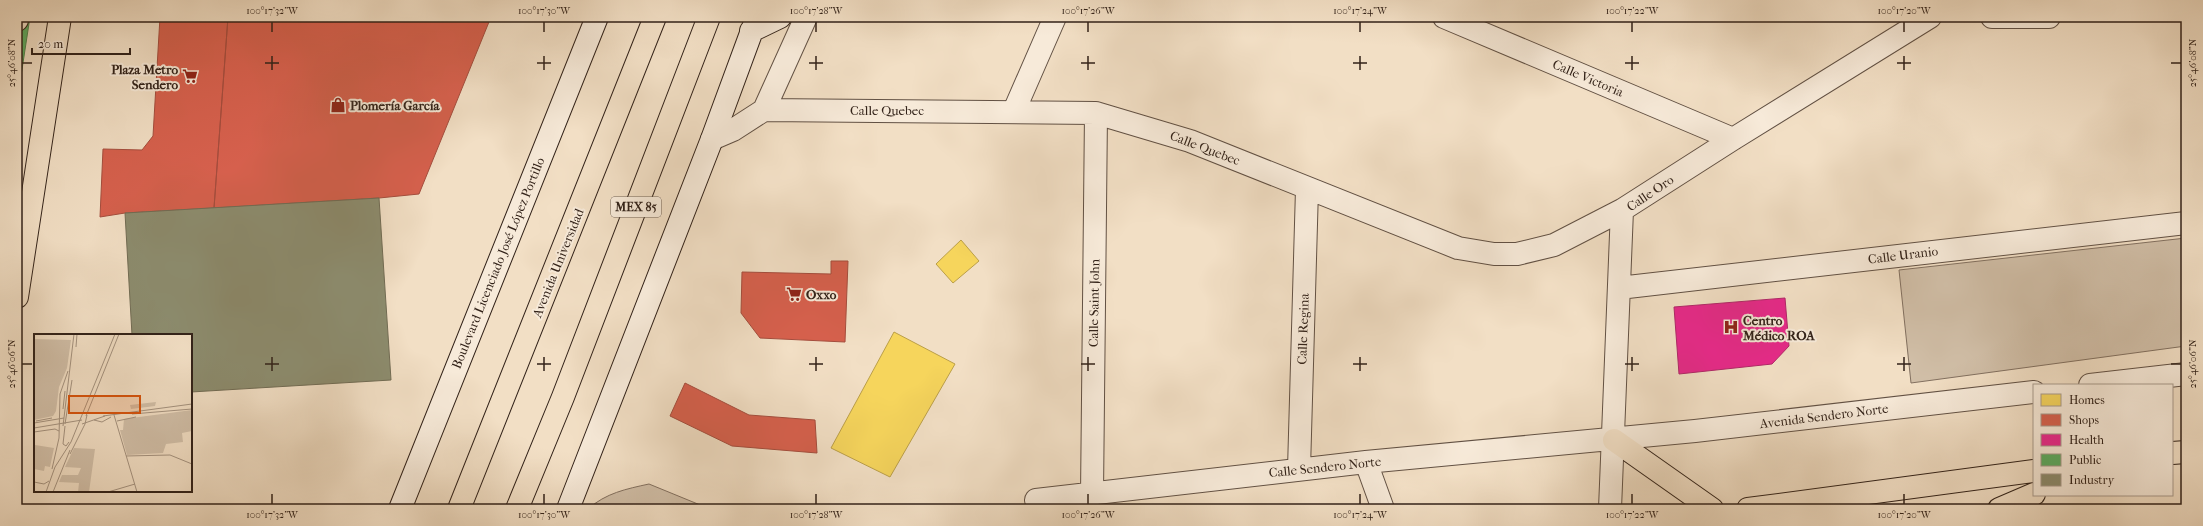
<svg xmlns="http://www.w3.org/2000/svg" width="2203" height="526" font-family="'IM FELL French Canon',serif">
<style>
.green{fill:#d1bfa8;stroke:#827060}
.homes{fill:#f6d55c;stroke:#bb9f48}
.shops{fill:#d6604d;stroke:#a54d3d}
.health{fill:#e7298a;stroke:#b12768}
.public{fill:#5aae61;stroke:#4e844b}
.industry{fill:#8c8c6e;stroke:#716c54}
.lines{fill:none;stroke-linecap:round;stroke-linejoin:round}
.street-casing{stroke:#625144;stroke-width:24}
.secondary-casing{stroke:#322219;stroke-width:24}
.primary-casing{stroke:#322219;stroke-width:24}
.highway-casing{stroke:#322219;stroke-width:24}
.street{stroke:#f7ead9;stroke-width:22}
.secondary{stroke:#f7ead9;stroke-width:22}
.primary{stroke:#f2dfc5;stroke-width:22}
.highway{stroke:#f2dfc5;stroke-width:22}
.ticks{fill:none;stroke:#322219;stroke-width:1.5}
.labels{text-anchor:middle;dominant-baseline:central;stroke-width:4;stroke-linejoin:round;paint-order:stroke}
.shield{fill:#f7ead9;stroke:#6d5e53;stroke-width:1}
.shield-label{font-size:12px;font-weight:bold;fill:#322219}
.poi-label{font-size:13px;font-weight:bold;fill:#322219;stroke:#f7ead9;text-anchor:start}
.street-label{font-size:13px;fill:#322219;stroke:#f7ead9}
.inset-road{fill:none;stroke:#a59380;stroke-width:1}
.view{fill:#d6540d;fill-opacity:0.15;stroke:#d6540d;stroke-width:2}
.inset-edge{fill:none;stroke:#322219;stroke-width:2}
.neatline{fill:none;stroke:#322219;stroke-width:1.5}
.ticks-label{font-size:10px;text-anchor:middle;fill:#322219}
</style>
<rect width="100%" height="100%" fill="#f2dfc5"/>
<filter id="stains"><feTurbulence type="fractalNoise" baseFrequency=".005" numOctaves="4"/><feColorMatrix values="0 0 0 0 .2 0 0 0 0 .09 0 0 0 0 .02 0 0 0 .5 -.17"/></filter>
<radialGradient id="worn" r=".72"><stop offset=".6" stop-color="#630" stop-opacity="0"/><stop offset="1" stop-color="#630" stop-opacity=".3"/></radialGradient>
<path class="green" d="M2186,238V346L1911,383L1899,270Z
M649,484L710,509H588C606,493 626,489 649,484Z"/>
<path class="homes" d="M961,240L979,261L953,283L936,264Z
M894,332L955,364L890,477L831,448Z"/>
<path class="shops" d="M160,17H228L214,208L125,213L100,217L103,149L142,150L153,136Z
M228,17H491L419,194L379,198L214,208Z
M831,261H848L845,342L760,338L741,313L742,272L831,274Z
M685,383L749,415L815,420L817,453L732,446L670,416Z"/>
<path class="health" d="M1785,298L1789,346L1772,364L1679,374L1674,307Z"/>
<path class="public" d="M17,17H30L17,102Z"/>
<path class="industry" d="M379,198L391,380L191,392V335H132L125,213Z"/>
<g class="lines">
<g class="street-casing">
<path id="street" d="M1444,17L1733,139
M1992,17H2049
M764,110L1096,113L1190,141L1458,248L1494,254H1517L1554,245L1622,210L1733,139L1930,17
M1014,111L1055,17
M712,139L733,130L764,110L806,17
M1619,288L2186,223
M2090,385L2186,374
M1366,462L1383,509
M1299,469L1307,189
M1092,494L1096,113
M1036,500L1366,462L1695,431L2034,392
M1610,509L1622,210"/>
</g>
<g class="secondary-casing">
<path id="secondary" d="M751,31L780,17
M400,509L597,17
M568,509L712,139L757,17"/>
</g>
<g class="primary-casing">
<path id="primary" d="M17,20V17
M17,297L60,17
M1614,440L1712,509
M2172,453L2186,452
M1748,509L2034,471
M1999,509L2034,494"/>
</g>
<g class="highway-casing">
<path id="highway" d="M459,509L655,17
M517,509L563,397L709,17"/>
</g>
<use href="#street" class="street"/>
<use href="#secondary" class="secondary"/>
<use href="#primary" class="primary"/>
<use href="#highway" class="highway"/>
</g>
<path class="ticks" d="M272,22V32M544,22V32M816,22V32M1088,22V32M1360,22V32M1632,22V32M1904,22V32M272,56V70M544,56V70M816,56V70M1088,56V70M1360,56V70M1632,56V70M1904,56V70M22,63H32M265,63H279M537,63H551M809,63H823M1081,63H1095M1353,63H1367M1625,63H1639M1897,63H1911M2171,63H2181M272,357V371M544,357V371M816,357V371M1088,357V371M1360,357V371M1632,357V371M1904,357V371M22,364H32M265,364H279M537,364H551M809,364H823M1081,364H1095M1353,364H1367M1625,364H1639M1897,364H1911M2171,364H2181M272,494V504M544,494V504M816,494V504M1088,494V504M1360,494V504M1632,494V504M1904,494V504"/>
<defs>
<g id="supermarket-bare" transform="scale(1.2)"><path d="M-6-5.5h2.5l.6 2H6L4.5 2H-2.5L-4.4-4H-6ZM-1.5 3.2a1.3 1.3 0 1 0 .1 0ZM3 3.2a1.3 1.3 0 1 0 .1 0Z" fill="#8f2418" stroke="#f7ead9" stroke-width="2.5" paint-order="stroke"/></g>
<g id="shop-bare" transform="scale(1.2)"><path d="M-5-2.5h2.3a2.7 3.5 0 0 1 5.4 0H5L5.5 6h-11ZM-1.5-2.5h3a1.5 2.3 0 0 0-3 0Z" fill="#8f2418" stroke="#f7ead9" stroke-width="2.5" paint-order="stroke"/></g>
<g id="hospital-bare" transform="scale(1.2)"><path d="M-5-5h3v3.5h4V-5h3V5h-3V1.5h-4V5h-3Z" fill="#8f2418" stroke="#f7ead9" stroke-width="2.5" paint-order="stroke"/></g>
</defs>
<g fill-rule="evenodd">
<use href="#supermarket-bare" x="190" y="76"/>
<use href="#shop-bare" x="338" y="105"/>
<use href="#supermarket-bare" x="794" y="294"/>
<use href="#hospital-bare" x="1731" y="327"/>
</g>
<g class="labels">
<rect class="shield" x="611" y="197" width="50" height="20" rx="3"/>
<g class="shield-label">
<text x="636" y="207">MEX 85</text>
</g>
<g class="poi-label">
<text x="178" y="69" text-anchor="end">Plaza Metro<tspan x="178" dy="15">Sendero</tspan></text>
<text x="350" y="105">Plomería García</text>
<text x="806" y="294">Oxxo</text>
<text x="1743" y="320">Centro<tspan x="1743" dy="15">Médico ROA</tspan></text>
</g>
<g class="street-label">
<text transform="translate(1588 78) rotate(23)">Calle Victoria</text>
<text x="887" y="110">Calle Quebec</text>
<text transform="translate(1205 148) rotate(21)">Calle Quebec</text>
<text transform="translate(1650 193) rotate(-34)">Calle Oro</text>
<text transform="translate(1903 255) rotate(-7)">Calle Uranio</text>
<text transform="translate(498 263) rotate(-68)">Boulevard Licenciado José López Portillo</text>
<text transform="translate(558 263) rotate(-68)">Avenida Universidad</text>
<text transform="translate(1094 303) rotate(-89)">Calle Saint John</text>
<text transform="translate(1303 329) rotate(-88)">Calle Regina</text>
<text transform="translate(1824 416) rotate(-7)">Avenida Sendero Norte</text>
<text transform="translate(1325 467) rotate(-6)">Calle Sendero Norte</text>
</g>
</g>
<g transform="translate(34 334)">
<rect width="158" height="158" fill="#f2dfc5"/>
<path d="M0,5L37,6L33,34L25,53L22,77L19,82L0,86ZM122,68L121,72L97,75L96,71ZM158,76V97L148,99L149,108L132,110L129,119L93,121L86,96H89L90,85ZM1,111L20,114L16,133L11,132L10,137L0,135ZM40,114L61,115L55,158H44L45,149L25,148L28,141H44L47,134L31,133Z" fill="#d1bfa8"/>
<path class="inset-road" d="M42,13L43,0M29,75L31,57M98,80L158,75M80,81L103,158M52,82L85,0M69,82L158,70M60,86L68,88L77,83M2,87L18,84M83,87L102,83M0,89L30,84M31,90L38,46M48,90L71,82M29,92L40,0M31,92L29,110L32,112L35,108M0,94L48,86M0,98L21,95L25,97M36,120L51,90L53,81M92,122L136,121L158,130M18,135L25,104L26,60L34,37M0,148L10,150L15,147M12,158L21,133L37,108L81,0M19,158L36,116M74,158L101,150"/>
<path class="view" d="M35,62H106V79H35Z"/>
<rect width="158" height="158" class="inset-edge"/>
</g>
<rect width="2203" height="526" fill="none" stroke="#f2dfc5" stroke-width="44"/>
<rect x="2033" y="384" width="140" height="112" fill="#f7ead9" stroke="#a89a8c"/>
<rect x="2041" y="394" width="20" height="12" fill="#f6d55c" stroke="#a89a8c"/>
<text x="2069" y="404" font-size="12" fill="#322219">Homes</text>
<rect x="2041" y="414" width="20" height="12" fill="#d6604d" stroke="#a89a8c"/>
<text x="2069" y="424" font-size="12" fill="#322219">Shops</text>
<rect x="2041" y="434" width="20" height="12" fill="#e7298a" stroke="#a89a8c"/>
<text x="2069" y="444" font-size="12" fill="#322219">Health</text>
<rect x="2041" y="454" width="20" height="12" fill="#5aae61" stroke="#a89a8c"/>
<text x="2069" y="464" font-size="12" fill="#322219">Public</text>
<rect x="2041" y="474" width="20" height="12" fill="#8c8c6e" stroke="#a89a8c"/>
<text x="2069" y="484" font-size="12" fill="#322219">Industry</text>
<path d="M32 48v6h98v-6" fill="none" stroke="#322219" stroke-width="2"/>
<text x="38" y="48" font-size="12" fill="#322219" stroke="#f7ead9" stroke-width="3" paint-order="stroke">20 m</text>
<rect x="22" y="22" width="2159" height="482" class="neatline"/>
<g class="ticks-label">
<text x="272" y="14">100°17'32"W</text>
<text x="544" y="14">100°17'30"W</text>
<text x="816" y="14">100°17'28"W</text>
<text x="1088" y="14">100°17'26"W</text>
<text x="1360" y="14">100°17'24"W</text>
<text x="1632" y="14">100°17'22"W</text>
<text x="1904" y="14">100°17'20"W</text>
<text transform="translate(11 63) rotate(-90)" y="4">25°46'08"N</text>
<text transform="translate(2192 63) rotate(-90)" y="4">25°46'08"N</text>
<text transform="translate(11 364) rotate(-90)" y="4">25°46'06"N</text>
<text transform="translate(2192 364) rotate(-90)" y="4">25°46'06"N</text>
<text x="272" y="518">100°17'32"W</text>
<text x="544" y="518">100°17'30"W</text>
<text x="816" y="518">100°17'28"W</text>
<text x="1088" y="518">100°17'26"W</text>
<text x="1360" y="518">100°17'24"W</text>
<text x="1632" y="518">100°17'22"W</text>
<text x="1904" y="518">100°17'20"W</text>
</g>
<rect width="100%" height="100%" filter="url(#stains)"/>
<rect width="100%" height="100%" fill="url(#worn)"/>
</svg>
